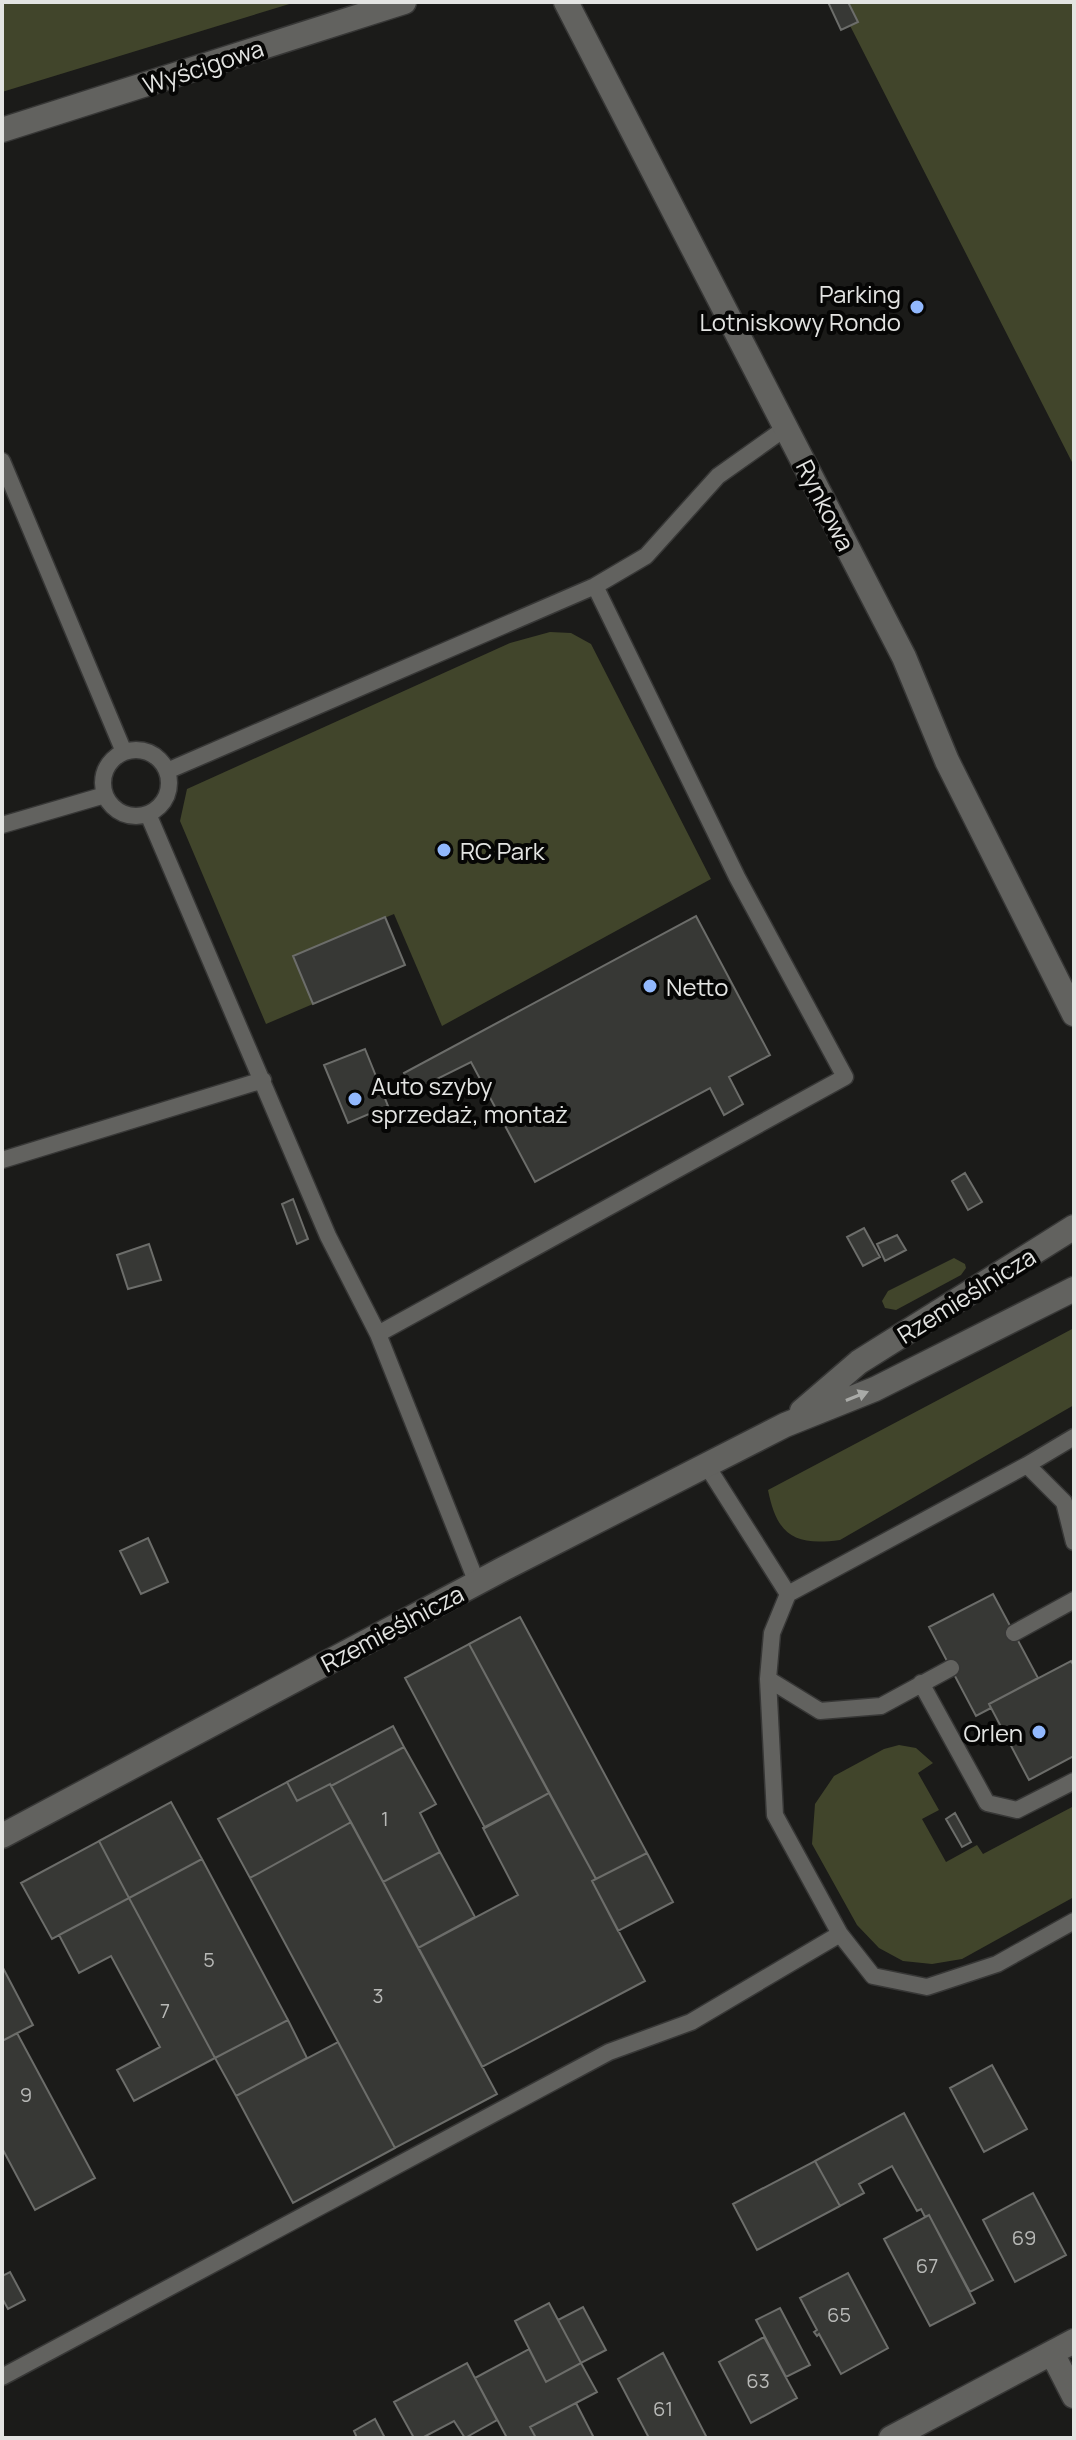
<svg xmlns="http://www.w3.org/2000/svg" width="1076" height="2440" font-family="Manrope,sans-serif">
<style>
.green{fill:#41452b}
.building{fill:#373835;stroke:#6c6d6a;stroke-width:2}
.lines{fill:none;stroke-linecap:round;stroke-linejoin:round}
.lane-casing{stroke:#373736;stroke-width:19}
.street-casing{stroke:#373736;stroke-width:27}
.secondary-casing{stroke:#373736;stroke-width:27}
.lane{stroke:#62625f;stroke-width:16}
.street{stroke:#62625f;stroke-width:24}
.secondary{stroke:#62625f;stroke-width:24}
.oneway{fill:#a9aaa7}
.poi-dot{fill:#91b8fd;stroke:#060605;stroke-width:3}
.labels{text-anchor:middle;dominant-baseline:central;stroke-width:8;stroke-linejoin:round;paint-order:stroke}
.number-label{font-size:20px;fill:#b8b9b7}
.street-label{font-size:24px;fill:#e3e4e2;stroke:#060605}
.poi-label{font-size:24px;fill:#e3e4e2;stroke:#060605;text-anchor:start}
</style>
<rect width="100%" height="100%" fill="#1b1b19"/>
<path class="green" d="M2,2H296L2,92Z
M838,2H1074V466Z
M550,632L571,633L591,644L711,879L442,1026L394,914L293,956L313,1004L266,1024L180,821L187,789L510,643Z
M954,1258L965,1264L966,1268L961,1275L896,1310L885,1308L882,1301L888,1291Z
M1074,1328V1405L840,1540C795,1546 777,1536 768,1490Z
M899,1745L916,1748L933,1763L918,1773L939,1810L922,1819L946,1862L977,1845L983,1854L1074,1806V1897L962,1959L932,1964L903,1961L879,1948L857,1925L812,1844L815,1804L834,1776L884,1749Z"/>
<path class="building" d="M828,2H848L858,22L841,30Z
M696,916L770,1055L729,1077L743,1104L724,1115L710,1088L535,1182L471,1062L413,1091L404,1073Z
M385,917L405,965L313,1004L293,956Z
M365,1049L388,1106L348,1123L324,1065Z
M965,1173L982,1202L968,1210L952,1181Z
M293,1199L308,1239L297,1244L282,1204Z
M864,1228L880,1257L863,1266L847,1237Z
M897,1235L906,1250L885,1261L877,1244Z
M149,1244L161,1280L128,1289L117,1255Z
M148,1538L168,1582L141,1594L120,1551Z
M993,1594L1038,1678L989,1704L991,1708L976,1716L929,1627Z
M520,1617L647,1853L596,1879L469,1644Z
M469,1644L549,1793L485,1828L405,1678Z
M1071,1661L1074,1666V1756L1029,1780L989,1704Z
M393,1726L404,1747L331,1786L330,1784L297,1801L287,1782Z
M404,1747L436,1804L420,1813L440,1852L383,1882L331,1786Z
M287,1782L297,1801L330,1784L351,1822L250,1878L218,1819Z
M549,1793L596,1879L592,1881L645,1981L482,2067L418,1948L518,1895L483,1828Z
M171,1802L202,1859L129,1898L99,1841Z
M955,1813L971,1842L962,1847L946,1819Z
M351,1822L497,2094L395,2148L250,1878Z
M99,1841L129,1898L52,1939L21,1883Z
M440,1852L475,1917L418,1948L383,1882Z
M647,1853L673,1902L618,1931L592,1881Z
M202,1859L288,2020L215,2058L129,1898Z
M129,1898L215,2058L134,2101L117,2070L160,2047L111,1956L79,1973L59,1935Z
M2,1966L33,2025L2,2041Z
M288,2020L307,2058L236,2096L215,2058Z
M17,2033L95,2178L35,2210L2,2148V2041Z
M338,2042L395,2148L293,2203L236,2096Z
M992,2065L1027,2129L984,2152L950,2088Z
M904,2113L993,2280L970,2292L929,2215L925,2217L921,2209L917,2211L892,2166L859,2184L864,2193L840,2206L815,2161Z
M815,2161L840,2206L757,2250L733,2204Z
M1033,2193L1066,2255L1015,2282L983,2220Z
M929,2215L975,2303L930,2326L884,2239Z
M10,2272L25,2300L8,2309L2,2298V2276Z
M848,2273L888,2348L841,2374L819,2334L817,2336L814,2332L817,2330L800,2298Z
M549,2303L581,2363L546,2382L515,2321Z
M583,2307L606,2350L581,2363L558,2320Z
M780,2308L810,2365L786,2377L756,2320Z
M764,2337L797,2398L751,2423L719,2362Z
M529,2349L546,2382L581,2363L597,2392L530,2427L536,2438H507L475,2378Z
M663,2353L707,2438H649L618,2379Z
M467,2363L497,2420L465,2438L454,2421L422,2438H414L394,2402Z
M576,2403L594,2438H536L530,2427Z
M375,2419L385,2438H357L354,2431Z"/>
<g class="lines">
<g class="lane-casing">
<path id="lane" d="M2,461L124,752
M103 783a33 33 0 1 1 66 0a33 33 0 1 1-66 0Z
M167,771L595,586
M148,814L328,1236L378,1334
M2,825L105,795
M2,1160L263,1080
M1027,1465L1074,1437
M707,1466L788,1594
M477,1583L378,1334L845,1077L737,877L595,586L646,556L718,476L787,427
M1014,1633L1074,1600
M951,1668L881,1706L820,1711L768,1679L772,1633L788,1594L1027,1465L1064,1502L1074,1542
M768,1679L775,1815L840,1934L873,1976L927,1987L997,1964L1074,1921
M921,1683L987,1803L1017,1810L1074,1781
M2,2377L609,2052L691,2022L840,1934"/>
</g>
<g class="street-casing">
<path id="street" d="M2,130L404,2
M802,1411L859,1362L1074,1227
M2,1836L503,1569L785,1425L875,1389L1074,1289
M1052,2353L1074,2396
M891,2438L1074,2341"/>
</g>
<g class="secondary-casing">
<path id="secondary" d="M566,2L904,657L947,761L1074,1014"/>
</g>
<use href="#lane" class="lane"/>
<use href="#street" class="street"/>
<use href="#secondary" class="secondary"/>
</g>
<defs><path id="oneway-solid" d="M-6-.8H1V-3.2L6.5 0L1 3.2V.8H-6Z" transform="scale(2)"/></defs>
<use class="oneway" href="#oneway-solid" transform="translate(857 1396) rotate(-22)"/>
<g class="poi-dot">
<circle cx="917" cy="307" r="8"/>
<circle cx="444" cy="850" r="8"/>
<circle cx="650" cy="986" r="8"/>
<circle cx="355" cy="1099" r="8"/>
<circle cx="1039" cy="1732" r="8"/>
</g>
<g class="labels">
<g class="number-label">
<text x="385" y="1818">1</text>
<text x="209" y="1959">5</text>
<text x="378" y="1995">3</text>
<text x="165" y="2010">7</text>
<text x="26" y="2094">9</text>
<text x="1024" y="2237">69</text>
<text x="927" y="2265">67</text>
<text x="839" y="2314">65</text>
<text x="758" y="2380">63</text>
<text x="663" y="2408">61</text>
</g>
<g class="street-label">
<text transform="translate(203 66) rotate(-18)">Wyścigowa</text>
<text transform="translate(826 505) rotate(63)">Rynkowa</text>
<text transform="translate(966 1295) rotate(-32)">Rzemieślnicza</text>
<text transform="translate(392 1628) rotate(-28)">Rzemieślnicza</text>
</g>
<g class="poi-label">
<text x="901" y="293" text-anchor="end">Parking<tspan x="901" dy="28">Lotniskowy Rondo</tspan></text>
<text x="460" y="850">RC Park</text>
<text x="666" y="986">Netto</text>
<text x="371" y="1085">Auto szyby<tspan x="371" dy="28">sprzedaż, montaż</tspan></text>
<text x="1023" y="1732" text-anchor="end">Orlen</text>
</g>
</g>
<rect width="1076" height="2440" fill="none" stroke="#e3e4e2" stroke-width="8"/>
</svg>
